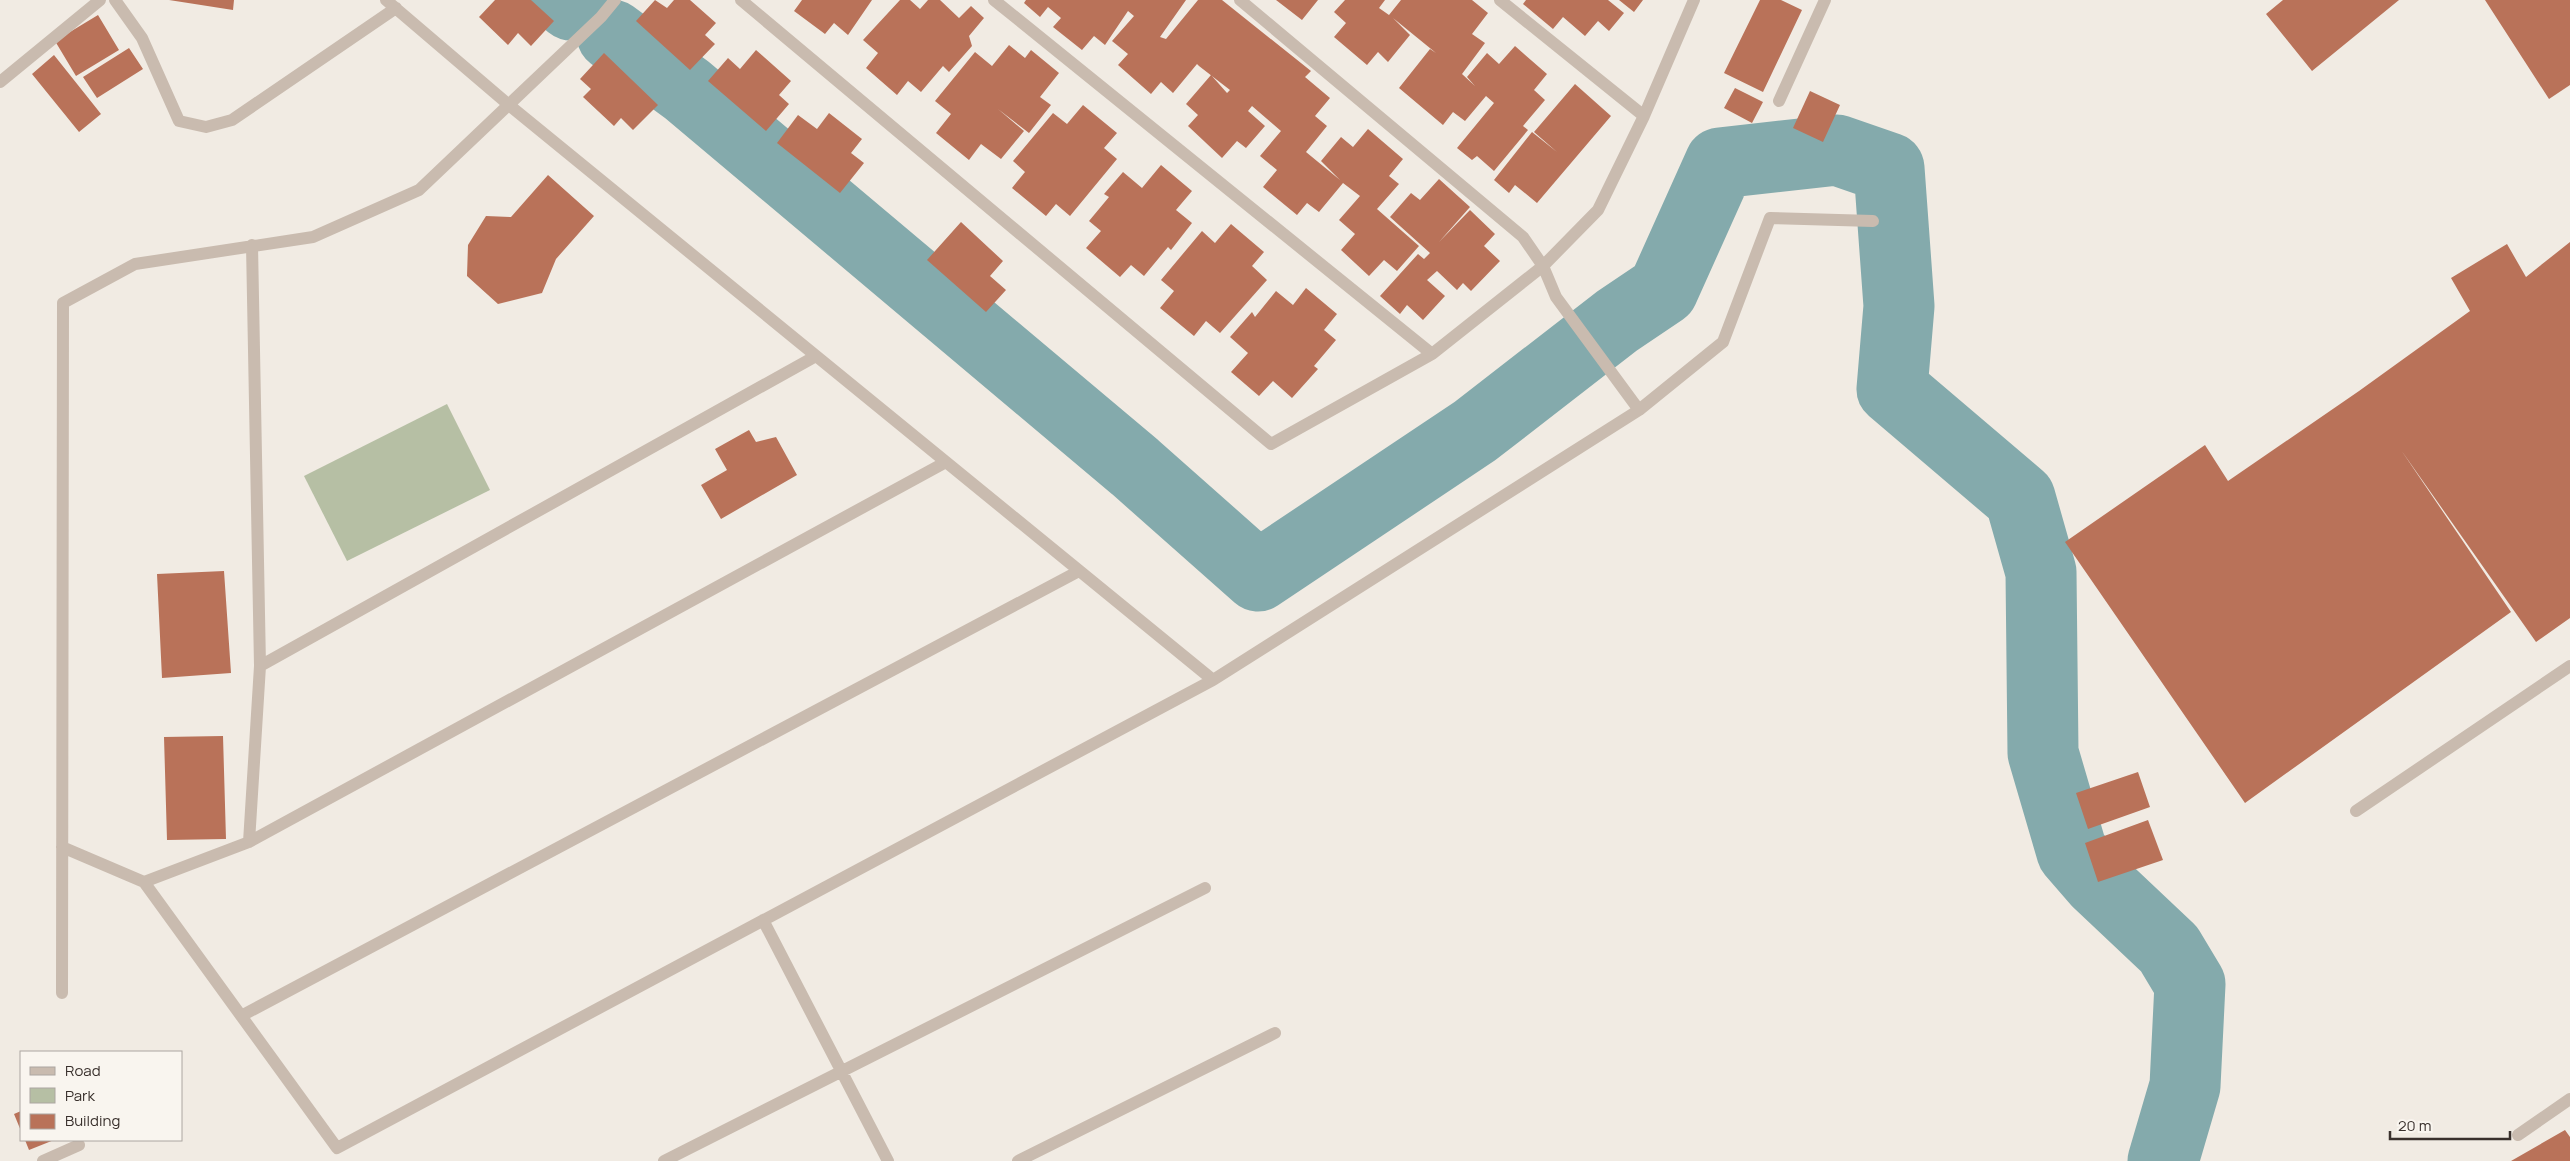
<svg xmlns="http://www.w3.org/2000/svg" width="2570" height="1161" font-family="Manrope,sans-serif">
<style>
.green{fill:#b6bfa4}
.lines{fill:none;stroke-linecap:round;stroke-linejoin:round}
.river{stroke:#84aaac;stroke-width:71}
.building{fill:#b97259}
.lane{stroke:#c9bbaf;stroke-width:12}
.street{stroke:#c9bbaf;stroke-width:12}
</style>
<rect width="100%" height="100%" fill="#f1ebe3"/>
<path class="green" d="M447,404L490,490L347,561L304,476Z"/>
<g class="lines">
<path class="river" d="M565,0L571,5
M612,35L687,90L1135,467L1258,576L1475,431L1617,321L1663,290L1720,163L1837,150L1889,168L1899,306L1892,389L2020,498L2041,572L2043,753L2072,852L2098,882L2169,949L2190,984L2185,1086L2163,1161"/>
</g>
<path class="building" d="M169,0H234L233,10Z
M495,0H531L554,21L531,46L518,33L508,45L479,17Z
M655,0L667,8L674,0H690L716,23L705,35L715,44L690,70L636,21Z
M802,0H872L848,35L834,23L825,34L794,11Z
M900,0H910L920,9L928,0H940L959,18L971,6L984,18L969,36L972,46L949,72L943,66L921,92L908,81L897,95L866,68L878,53L863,40Z
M1026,0H1186L1160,37L1166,39L1198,0H1222L1311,71L1305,77L1330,98L1315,116L1327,126L1306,152L1340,180L1321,161L1341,137L1353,147L1368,129L1403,159L1389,176L1399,184L1377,209L1419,246L1397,271L1384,260L1369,276L1341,250L1355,234L1339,220L1360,196L1343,183L1319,212L1307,203L1297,215L1263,187L1277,170L1260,156L1281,131L1252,106L1248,111L1265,126L1246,148L1237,141L1222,158L1188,126L1198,115L1186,104L1211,75L1227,93L1230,90L1199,66L1197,64L1173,93L1161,82L1151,94L1118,65L1128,54L1112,41L1134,16L1128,11L1105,45L1094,36L1082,50L1053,27L1061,18L1048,7L1040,17L1024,3Z
M1276,0H1318L1302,20Z
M1345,0H1385L1379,8L1389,15L1401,0H1472L1488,13L1472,34L1485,43L1462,74L1475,86L1467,77L1487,53L1499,64L1515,46L1547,74L1534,90L1545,100L1523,126L1528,130L1494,171L1477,156L1472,160L1457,148L1494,103L1486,96L1465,121L1453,112L1443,125L1399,88L1430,49L1436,53L1393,18L1410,35L1388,62L1378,52L1367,65L1334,37L1346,23L1334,12Z
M1526,0H1608L1624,13L1609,31L1598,21L1585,36L1563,17L1553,29L1523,4Z
M1619,0H1643L1634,12Z
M1760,0H1781L1802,10L1763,92L1724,73Z
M2283,0H2399L2312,71L2266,14Z
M2485,0H2570V85L2549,99Z
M98,15L119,50L76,76L55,41Z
M1009,45L1025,58L1031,50L1059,73L1040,97L1051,105L1029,133L998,109L1024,131L1001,159L981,144L969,160L936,133L951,114L935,101L975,52L992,66Z
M129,48L143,69L97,98L83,77Z
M756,50L791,81L779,95L789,104L766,131L708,81L728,58L740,69Z
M604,53L658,105L633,130L621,118L614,126L583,97L591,89L580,79Z
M54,55L101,114L79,132L32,74Z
M1575,84L1611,116L1537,203L1515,185L1509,193L1494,180L1532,132L1557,152L1534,132Z
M1735,88L1763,102L1752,123L1724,108Z
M1810,91L1840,105L1823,142L1793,128Z
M1083,105L1117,133L1104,148L1117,159L1070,216L1056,204L1046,216L1012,188L1025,172L1013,161L1053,113L1067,124Z
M829,113L862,139L851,153L864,163L840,193L777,143L798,115L817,129Z
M1161,165L1192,191L1176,210L1192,223L1171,250L1168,247L1144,276L1131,265L1120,277L1086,248L1101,231L1089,221L1109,197L1104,194L1123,172L1142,188Z
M548,175L594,216L556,259L542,293L498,304L467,276L468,245L486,216L511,217Z
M1439,179L1470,207L1439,242L1470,210L1495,234L1484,246L1500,261L1471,291L1463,283L1457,290L1437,271L1427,280L1445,296L1423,320L1407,305L1400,314L1380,296L1418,254L1424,259L1430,253L1390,217L1411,193L1420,200Z
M961,222L1003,261L990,276L1006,290L986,312L927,260Z
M1231,224L1264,252L1252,266L1267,280L1220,333L1206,321L1194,336L1160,308L1174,291L1161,280L1202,231L1215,243Z
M2570,242V618L2536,642L2401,450L2511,612L2245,803L2065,542L2205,445L2228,481L2359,391L2470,311L2451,278L2507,244L2526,277Z
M1306,288L1337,314L1324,330L1336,340L1314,366L1318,369L1292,398L1273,381L1259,396L1231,372L1248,353L1230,337L1252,312L1255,317L1276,291L1293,305Z
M749,430L756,442L776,437L797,475L721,519L701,485L727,470L715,449Z
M224,571L231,673L162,678L157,574Z
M223,736L226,839L167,840L164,737Z
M2138,772L2150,807L2088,829L2076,793Z
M2148,820L2163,860L2098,882L2085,843Z
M21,1111V1131L14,1114Z
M2565,1130L2570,1137V1161H2511Z
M25,1140H54L29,1150Z"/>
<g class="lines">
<path class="lane" d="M2356,811L2570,666
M2518,1135L2570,1099"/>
<path class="street" d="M115,0L142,38L179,121L206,127L232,120L396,8
M386,0L509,105L1213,680
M741,0L1271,444L1432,354L1543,266L1598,210L1644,116L1694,0
M994,0L1432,354
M1240,0L1523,237L1543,266L1556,297L1639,410
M1500,0L1644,116
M0,82L100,0
M1779,101L1825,0
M260,666L816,356
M249,842L260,666L252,245
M62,847L144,882L337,1148L1213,680L1639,410L1723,342L1770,218L1873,221
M144,882L249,842L946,462
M763,920L888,1161
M62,993L63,303L135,264L313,237L419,190L601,17L615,0
M241,1016L1079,571
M43,1161L79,1145
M664,1161L1205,888
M1018,1161L1275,1033"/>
</g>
<rect x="20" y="1051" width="162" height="90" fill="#f9f5ef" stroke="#aca6a1"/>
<rect x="30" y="1067" width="25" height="8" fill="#c9bbaf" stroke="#aca6a1"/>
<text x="65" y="1076" font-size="15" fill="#39302c">Road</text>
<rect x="30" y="1088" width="25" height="15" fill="#b6bfa4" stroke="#aca6a1"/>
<text x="65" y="1101" font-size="15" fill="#39302c">Park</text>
<rect x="30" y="1114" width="25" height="15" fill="#b97259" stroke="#aca6a1"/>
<text x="65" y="1126" font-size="15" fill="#39302c">Building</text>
<path d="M2390 1131v8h120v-8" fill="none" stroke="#39302c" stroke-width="2.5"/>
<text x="2398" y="1131" font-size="15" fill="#39302c" stroke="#f9f5ef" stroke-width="4" paint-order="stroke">20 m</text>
</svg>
